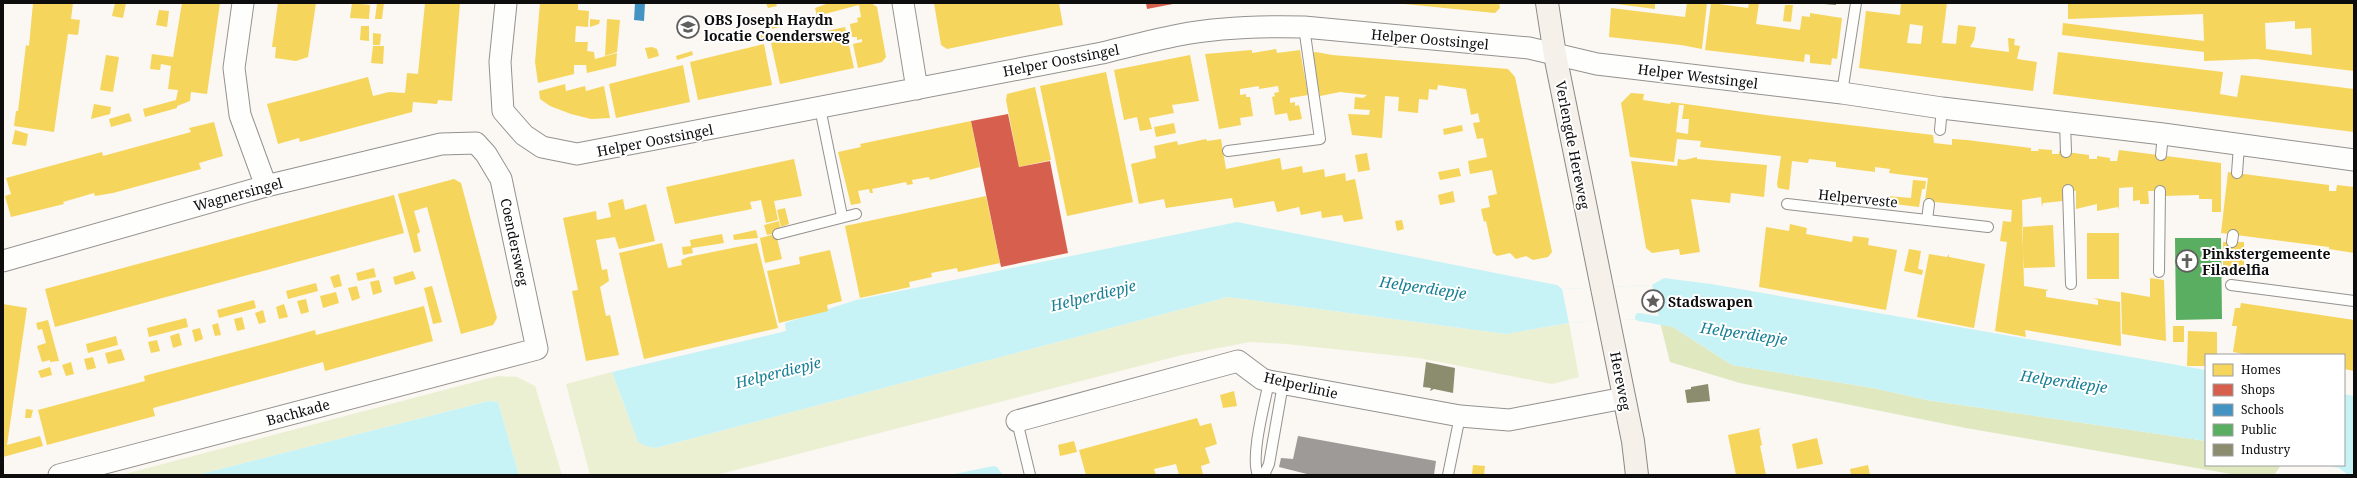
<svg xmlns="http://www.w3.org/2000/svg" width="2357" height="478" font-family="'Noto Serif',serif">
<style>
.green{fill:#ecf0d2}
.forest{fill:#dfe8bf}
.water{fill:#c8f3f6}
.pier{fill:#fbf7f2}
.homes{fill:#f6d55c;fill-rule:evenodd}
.shops{fill:#d6604d}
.schools{fill:#4393c3}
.public{fill:#5aae61}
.industry{fill:#8c8c6e}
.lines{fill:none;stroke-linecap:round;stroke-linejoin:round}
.stream{stroke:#c8f3f6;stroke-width:8}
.building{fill:#9e9a98}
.service-casing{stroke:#949290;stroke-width:12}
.minor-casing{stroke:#949290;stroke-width:23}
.secondary-casing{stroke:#8b8987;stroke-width:24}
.service{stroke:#fefefd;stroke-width:10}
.minor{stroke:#fefefd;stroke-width:21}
.secondary{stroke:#f5f0ea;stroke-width:22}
.labels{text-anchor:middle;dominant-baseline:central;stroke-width:4;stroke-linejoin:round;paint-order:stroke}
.poi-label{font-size:14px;font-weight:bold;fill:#0d0d0d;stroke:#fff;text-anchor:start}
.street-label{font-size:14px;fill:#0d0d0d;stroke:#fff}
.water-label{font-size:15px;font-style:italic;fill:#157f93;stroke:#fff}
</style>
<rect width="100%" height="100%" fill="#fbf7f2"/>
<path class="green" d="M1228,297L1506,334L1569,323L1579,377L1552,384L1419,358L1286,344L1250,342L1182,355L716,475H590L566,384L612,372L638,442L656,448Z
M497,376L517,377L535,386L562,475H519L498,402L489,401L197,475H121Z"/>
<path class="forest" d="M1659,318L1732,365L1873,388L1927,400L2206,441V465H2281L2274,475H2237L1966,428L1740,383L1670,362Z"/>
<path class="water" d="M1237,222L1557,285L1562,289L1652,285L1664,278L1711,284L2206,370V441L1927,400L1873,388L1732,365L1659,318L1569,323L1506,334L1228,297L656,448L646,446L638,442L612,372L786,331L785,323L856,300Z
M2344,394L2354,396V475H2348L2339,468L2326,465H2344Z
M489,401L498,402L519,475H197Z
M993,466L997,467L1003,475H950Z"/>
<path class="pier" d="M1652,285L1659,318L1569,323L1562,289Z"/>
<path class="homes" d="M33,3H73L71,19L80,20L78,35L68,34L54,132L14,126L16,111H18L26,45L29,46Z
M115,3H126L123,18L112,16Z
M182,3H220L207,94L191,92L190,101L177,106V108L145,117L143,109L176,100L178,90L168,89L171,66L161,64L160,70L150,69L152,54L173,57Z
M278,3H316L308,57L296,61L275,58L276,47H272Z
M352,3L370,5L369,19L350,18Z
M377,3H384L382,19H375Z
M425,3H460L452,101L438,100L437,104L413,102L412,112L300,142L299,138L278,144L267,104L368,77L373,96L389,92L405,93L407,73L418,74Z
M540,3H578V10L589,11L588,27L576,26L575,42H588L587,51L594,52L595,59L617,53L616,66L587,73L586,65H574V74L538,83L535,62Z
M766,3H776L777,6L768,8Z
M829,3H871L877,7L886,57L882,62L858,68L853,44L862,42V39L857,40V37H852L850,24L858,22L857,18L861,17L859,5L817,16L815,8Z
M934,3H1059L1063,25L947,49L941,45Z
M1394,3H1499L1500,8L1495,13Z
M1609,3H1655V9Z
M1687,3H1707L1702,49L1681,45L1609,37L1611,8L1685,17Z
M1711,3L1748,8L1749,3H1759L1756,24L1800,30L1802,16L1810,17V13L1842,18L1837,59L1832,58L1831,65L1810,63V55L1805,54L1804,62L1705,50Z
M1901,3H1947L1942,43L1956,44L1958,25L1976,27L1974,40L1970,47L2009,52L2008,38L2015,39L2014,45L2020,46L2017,59L2037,62L2033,91L1859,68L1866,11L1900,15ZM1910,24L1923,26L1921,44L1907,43Z
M2068,3H2354V71L2256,59L2204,61V52L2062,35L2063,23L2204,41L2203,14L2068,19ZM2295,21V29L2311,28L2312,55L2266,49L2265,23Z
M1785,5H1793L1791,22L1783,21Z
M159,10L169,11L167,27L156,25Z
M777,18L779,27L767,30L764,21Z
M590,19L600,20L599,24L590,27Z
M607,19L620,20L617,52L605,56Z
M361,26H369V41L360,40Z
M845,27L854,68L780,84L771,43Z
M767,31L768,39L760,41L758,32Z
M373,33L381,34L380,45H373Z
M764,44L772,85L698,100L690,62Z
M373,46H384L383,64L371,63Z
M652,47L657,49L659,56L648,59L645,48Z
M1276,49L1277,53L1300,50L1308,95L1290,98V103L1295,102V106L1299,105L1302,119L1289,121L1287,113L1275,115L1272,97L1275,96L1274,93L1279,92L1278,86L1259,89V86L1240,89V95L1246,94V97H1250L1253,116L1240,118L1241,125L1219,129L1205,54L1252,50V53Z
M692,51L693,55L677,60L676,56Z
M1316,52L1332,55L1508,69L1515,77L1552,252L1548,257L1533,260L1526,256L1516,259L1510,253L1497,256L1493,253L1486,221L1484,222L1481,209L1490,207L1488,196L1497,194L1492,170L1470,174L1468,161L1487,157L1483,138L1477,139L1473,123L1480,122L1478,113L1471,115L1466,89L1438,85L1437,90L1429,89L1428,100L1419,99L1418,113L1398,111L1399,97L1385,96L1382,138L1352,135L1348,114L1369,115L1370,110L1354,109L1355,97L1363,98L1367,95L1340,92L1320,96L1312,57V53Z
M2058,52L2223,72L2220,94L2237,97L2241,75L2354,89V132L2053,94Z
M106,55L119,57L113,92L100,90Z
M1190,55L1199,101L1172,105L1174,113L1149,118L1152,129L1140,131L1137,117L1124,120L1114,70Z
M683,65L690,102L616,118L609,84Z
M1106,72L1133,202L1067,216L1040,86Z
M565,84L566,91L585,86L586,91L604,86L610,118L591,119L571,114L550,106L540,99L539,91Z
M1035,87L1051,160L1019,167L1006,100L1007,94Z
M1631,93L1644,94L1643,100L1670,104L1671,102L1773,116L1933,135L1934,143L1952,145V139L1967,140L2031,148V151H2039L2038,149L2052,150V154H2059V151L2089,155V159H2097V156L2110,158V161H2117L2119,150L2221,163V212H2212V199H2199V195L2163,196L2160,191H2148L2149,204H2140V200L2133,201V187L2119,188V210L2118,207L2097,211V204L2076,209V191L2063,189V201L2043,203L2042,207L2041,197L2022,200L2024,286L2049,290L2046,291V297L2098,305V300L2093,298L2120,302L2121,346L2025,330L2026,337L1995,331L2007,242L2000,241L2003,221L2011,222L2012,210L1925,201L1928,178L1889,173L1890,169L1875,167V172L1836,167V162L1809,159L1808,163L1792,161L1789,190L1778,188L1777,184L1781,156L1700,147L1701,141L1677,139L1674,162L1630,157L1621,103ZM1679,105H1684L1682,119H1689L1688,134L1676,132Z
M94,104L111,107L110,114L91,119Z
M129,113L132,121L111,127L109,119Z
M971,121L980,167L930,180L929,177L912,180L913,184L907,185L906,182L872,189L873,193H870L869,189L858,191L861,203L851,205L838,152L861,147L860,144Z
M214,122L223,156L199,163L201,169L113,193L95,196L94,193L63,202L64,204L11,217L5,196L11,194L6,178L102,152L103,156L191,132L189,128Z
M1174,123L1176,133L1156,137L1154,127Z
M1462,125L1463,131L1444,135L1443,129Z
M15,130L28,134L26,146L12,144Z
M1206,139L1207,141L1221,139L1226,169L1280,158L1282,170L1302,166L1303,173L1324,169L1325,177L1345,173L1346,181L1355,179L1363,219L1344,222L1342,215L1322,218L1321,211L1301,215L1299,207L1277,212L1274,201L1234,208L1232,198L1166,208L1164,199L1139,204L1131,164L1156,158L1154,146L1177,141L1178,145Z
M1367,153L1370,170L1358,172L1355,155Z
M1697,157V159L1767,165L1764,197L1731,193L1730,203L1691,199L1700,252L1680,255L1679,249L1652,253L1646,248L1631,161L1677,166L1678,159L1684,160Z
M794,159L802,196L774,201L778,220L766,223L761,200L750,202L752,209L675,224L666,187Z
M1459,168L1461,176L1440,180L1438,172Z
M2228,172L2329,185V191H2336L2337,185L2354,187V253L2329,249V247L2221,233Z
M454,179L461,183L497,318L493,325L461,334L427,207L414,211L420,232L417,234L421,251L414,253L398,194Z
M1913,180L1926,181L1925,189H1922L1919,207L1886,203L1887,196L1911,198Z
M1453,191L1455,202L1440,205L1438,195Z
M394,195L404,233L55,327L45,289Z
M986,196L1000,263L958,272L957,268L931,273L932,277L909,282L910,287L860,298L845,226Z
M623,199L625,210L646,204L655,241L619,249L615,237L596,240L602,270L607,269L609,281L600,287L606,316L610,315L619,355L586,361L572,291L578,290L563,218L596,211L597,220L611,217L608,203Z
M785,208L789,224L781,227L777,210Z
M1402,220L1404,229L1397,231L1395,221Z
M779,221L781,232L767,235L764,225Z
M1790,224L1807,228L1806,234L1852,242L1853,236L1869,238L1868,245L1897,250L1886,310L1759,287L1766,227L1789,231Z
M2053,225L2055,267L2024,268L2022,227Z
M756,230L758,238L734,240L733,235Z
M2087,233H2119V279H2087Z
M722,234L724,243L692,248L693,253L683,255L682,247L691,246L690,240Z
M776,234L782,259L765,263L760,238Z
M2223,242H2244V270H2223Z
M662,243L668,268L682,265L681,260L688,257L757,243L778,328L644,359L619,253Z
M1909,249L1921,251L1918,269L1923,270L1922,275L1904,271Z
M830,250L842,301L827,305L828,311L779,323L767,271L800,264L799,257Z
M1929,254L1947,257L1949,254V257L1985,264L1974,328L1917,317Z
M374,268L376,277L358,281L356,273Z
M413,271L416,279L395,285L393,277Z
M339,274L342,286L334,288L330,277Z
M2150,278L2164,280L2166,341L2122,334L2121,292L2150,297Z
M379,280L382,292L373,295L370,282Z
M316,283L318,291L288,299L286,291Z
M357,286L360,298L352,301L348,288Z
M432,286L442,322L433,324L424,288Z
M336,292L339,303L323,308L320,296Z
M306,299L309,312L301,314L297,301Z
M254,300L256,308L219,318L217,310Z
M2241,303L2354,320V371L2344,369V355H2250L2233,352L2237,326H2232L2235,308H2240Z
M3,304L27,308L7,445L40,436L43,446L3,457Z
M284,304L288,317L279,319L276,307Z
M424,306L433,341L325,371L323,362L301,368L153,408L155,416L47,445L38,410L145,381L144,376L272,342L315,330L316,335Z
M263,310L266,322L259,324L255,313Z
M242,317L245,329L237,331L234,319Z
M186,318L188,327L149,337L147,328Z
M48,320L59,361L50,362V360L42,362L37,346L46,343L42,329L38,330L36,323Z
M218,323L221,335L215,336L212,325Z
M2173,326H2184V342H2173Z
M200,328L203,339L195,342L192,330Z
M2188,331L2217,332V355H2206V366H2187Z
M179,333L182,345L173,348L170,336Z
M116,336L118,345L88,353L86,344Z
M157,340L160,351L151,353L148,342Z
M121,349L125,360L108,364L105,353Z
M93,357L96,368L87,370L84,359Z
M71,362L74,374L66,376L62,365Z
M50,367L52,375L41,378L38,371Z
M1234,391L1237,406L1223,408L1220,395Z
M26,409L33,410L31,418H25Z
M1197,418L1200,426L1211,423L1217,444L1205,448L1210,463L1201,466L1203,475H1179L1176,464L1154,469L1156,475H1086L1079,450Z
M1761,428L1759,430L1762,445L1760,446L1766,475H1736L1728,435Z
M1817,438L1823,464L1797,469L1792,444Z
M1074,441L1077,452L1060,456L1058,445Z
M1473,465L1485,466L1484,475H1472Z
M1868,465L1870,475H1851L1850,469Z"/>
<path class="shops" d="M1146,3H1173V4L1147,9Z
M1008,114L1019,167L1050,161L1068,253L1001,267L971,121Z"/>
<path class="schools" d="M635,3H645L644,21L634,20Z"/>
<path class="public" d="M2175,238H2221L2222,319L2176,320Z"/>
<path class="industry" d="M1824,3H1836V5L1824,4Z
M1426,362L1455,368L1453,393L1434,389L1430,391L1431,388L1423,387Z
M1708,384L1710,401L1687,403L1685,390L1691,389V387Z"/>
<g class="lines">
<path class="stream" d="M1639,317L1673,323"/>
</g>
<path class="building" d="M1298,436L1436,461L1434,475H1311L1279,467L1281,458L1293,459Z"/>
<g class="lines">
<g class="service-casing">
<path id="service" d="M1842,93L1856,3
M820,108L842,216
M2065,122L2066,152
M1940,130L1942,108
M1228,151L1320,139L1304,27
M2161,155L2163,134
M2237,173L2239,146
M2068,190L2071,284
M1787,204L1988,227
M1927,220L1929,204
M778,234L856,214
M2232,242L2233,235
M2159,272L2160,191
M2231,285L2354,301
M1017,421L1030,475
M1258,475C1250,456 1265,403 1269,381
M1264,475L1269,464L1283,384
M1448,475L1460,416"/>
</g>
<g class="minor-casing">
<path id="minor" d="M243,3L234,68L240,115L266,186
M506,3L500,62L503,111L524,135L542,147L577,154L1102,53C1127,47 1153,40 1179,35C1220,27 1262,26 1304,27L1529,48L1597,64L1842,93L1942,108L2163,134L2354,160
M903,3L917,89
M3,261L266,186L441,144L476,143L486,154L501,179L537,349L59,475
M1017,421L1238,361L1262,379L1269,381L1460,416L1509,420L1624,398"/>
</g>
<g class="secondary-casing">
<path id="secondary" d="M1547,3L1555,55L1633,441L1637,475"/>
</g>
<use href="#service" class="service"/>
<use href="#minor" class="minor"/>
<use href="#secondary" class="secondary"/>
</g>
<defs>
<g id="school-ring" transform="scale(1.15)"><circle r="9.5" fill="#fff" stroke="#605f5d" stroke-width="1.5"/><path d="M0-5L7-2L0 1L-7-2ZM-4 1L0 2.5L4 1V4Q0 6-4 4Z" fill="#605f5d"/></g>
<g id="church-ring" transform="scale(1.15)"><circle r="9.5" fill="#fff" stroke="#605f5d" stroke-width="1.5"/><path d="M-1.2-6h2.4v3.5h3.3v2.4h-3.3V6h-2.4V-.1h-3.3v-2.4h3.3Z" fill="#605f5d"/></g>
<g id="sight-ring" transform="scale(1.15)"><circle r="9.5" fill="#fff" stroke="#605f5d" stroke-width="1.5"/><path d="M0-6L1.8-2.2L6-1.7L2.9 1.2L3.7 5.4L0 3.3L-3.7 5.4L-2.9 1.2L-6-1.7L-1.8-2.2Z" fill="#605f5d"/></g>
</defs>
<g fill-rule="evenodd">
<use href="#school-ring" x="688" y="27"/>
<use href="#church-ring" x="2187" y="261"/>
<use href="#sight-ring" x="1653" y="301"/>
</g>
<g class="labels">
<g class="poi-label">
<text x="704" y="19">OBS Joseph Haydn<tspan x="704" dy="16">locatie Coendersweg</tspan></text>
<text x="2202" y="253">Pinkstergemeente<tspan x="2202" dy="16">Filadelfia</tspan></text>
<text x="1668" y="301">Stadswapen</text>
</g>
<g class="street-label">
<text transform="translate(1430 39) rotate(5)">Helper Oostsingel</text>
<text transform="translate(1061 60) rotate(-11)">Helper Oostsingel</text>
<text transform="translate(1698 76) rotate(7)">Helper Westsingel</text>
<text transform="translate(655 140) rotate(-11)">Helper Oostsingel</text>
<text transform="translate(1573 145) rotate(79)">Verlengde Hereweg</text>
<text transform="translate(238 194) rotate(-15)">Wagnersingel</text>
<text transform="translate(1858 198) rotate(6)">Helperveste</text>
<text transform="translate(515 242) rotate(78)">Coendersweg</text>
<text transform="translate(1621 381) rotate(79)">Hereweg</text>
<text transform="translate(1301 385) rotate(13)">Helperlinie</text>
<text transform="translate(298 412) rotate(-15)">Bachkade</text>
</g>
<g class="water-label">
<text transform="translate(1423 287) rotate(8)">Helperdiepje</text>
<text transform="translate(1093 295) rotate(-14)">Helperdiepje</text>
<text transform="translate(1744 333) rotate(8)">Helperdiepje</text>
<text transform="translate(778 372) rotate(-14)">Helperdiepje</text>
<text transform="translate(2064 381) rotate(8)">Helperdiepje</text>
</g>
</g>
<rect width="2357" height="478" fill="none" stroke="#0d0d0d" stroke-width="8"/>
<rect x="2205" y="354" width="140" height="112" fill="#ffffff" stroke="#9e9e9e"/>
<rect x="2213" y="364" width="20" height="12" fill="#f6d55c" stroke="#9e9e9e"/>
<text x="2241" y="374" font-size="12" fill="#0d0d0d">Homes</text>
<rect x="2213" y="384" width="20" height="12" fill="#d6604d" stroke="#9e9e9e"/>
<text x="2241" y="394" font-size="12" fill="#0d0d0d">Shops</text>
<rect x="2213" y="404" width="20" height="12" fill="#4393c3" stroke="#9e9e9e"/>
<text x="2241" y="414" font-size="12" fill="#0d0d0d">Schools</text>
<rect x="2213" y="424" width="20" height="12" fill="#5aae61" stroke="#9e9e9e"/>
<text x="2241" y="434" font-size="12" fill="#0d0d0d">Public</text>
<rect x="2213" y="444" width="20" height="12" fill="#8c8c6e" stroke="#9e9e9e"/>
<text x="2241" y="454" font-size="12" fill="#0d0d0d">Industry</text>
</svg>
